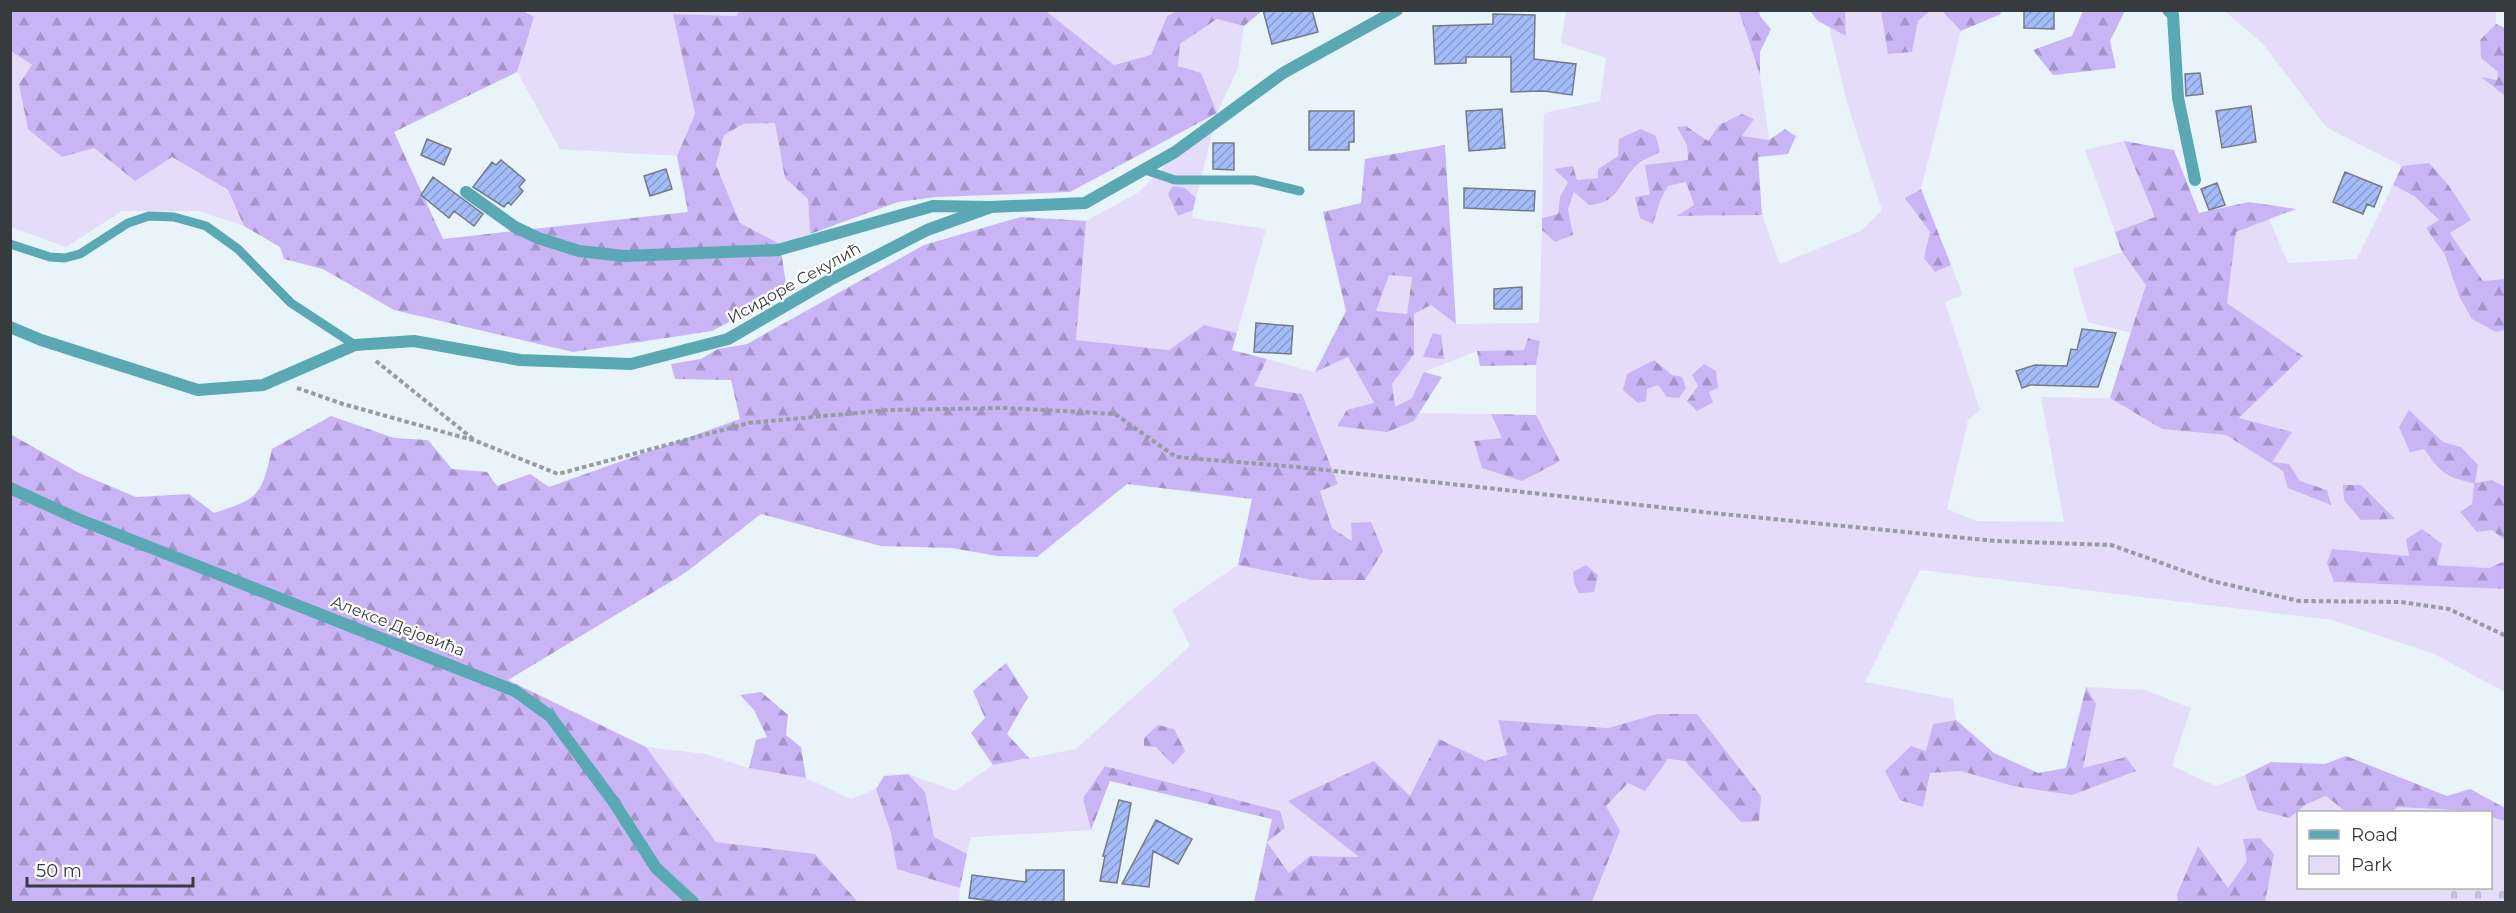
<svg xmlns="http://www.w3.org/2000/svg" width="2516" height="913" font-family="Montserrat,sans-serif">
<style>
.green{fill:#e4dcf8;fill-rule:evenodd}
.forest{fill:url(#forest-firs);fill-rule:evenodd}
.cemetery{fill:url(#cemetery-stones)}
.building{fill:url(#building-hatch);stroke:#767a83;stroke-width:1.5}
.lines{fill:none;stroke-linecap:round;stroke-linejoin:round}
.path{stroke:#959ca2;stroke-width:4;stroke-dasharray:4.5 3;stroke-linecap:butt}
.service{stroke:#59a8b3;stroke-width:9}
.minor{stroke:#59a8b3;stroke-width:12}
.tertiary{stroke:#59a8b3;stroke-width:12}
.labels{text-anchor:middle;dominant-baseline:central;stroke-width:4.5;stroke-linejoin:round;paint-order:stroke}
.street-label{font-size:16px;fill:#373b3e;stroke:#fff}
</style>
<defs>
<pattern id="forest-firs" width="22" height="20" patternUnits="userSpaceOnUse" patternTransform="scale(1.5)"><rect width="22" height="20" fill="#c9b4f5"/><path d="M5 1l3.5 6h-7zM16 11l3.5 6h-7z" fill="#a494c8"/></pattern>
<pattern id="cemetery-stones" width="16" height="16" patternUnits="userSpaceOnUse" patternTransform="scale(1.5)"><rect width="16" height="16" fill="#e4dcf8"/><path d="M2 7V4a2 2 0 0 1 4 0v3zM10 15v-3a2 2 0 0 1 4 0v3z" fill="#c4bed6"/></pattern>
<pattern id="building-hatch" width="6" height="6" patternUnits="userSpaceOnUse" patternTransform="scale(1.5)"><rect width="6" height="6" fill="#a4bcfa"/><path d="M-1 1l2-2M0 6l6-6M5 7l2-2" fill="none" stroke="#869acc"/></pattern>
</defs>
<rect width="100%" height="100%" fill="#e9f3fa"/>
<path class="green" d="M529,11H740L737,16L674,14L695,115L677,156L560,149L517,72Z
M1046,11H1177L1167,16L1151,55L1114,65Z
M1566,11H1739L1760,75L1769,140L1742,136L1719,125L1708,141L1686,126L1678,127L1687,145L1688,160L1650,194L1635,197L1653,224L1660,201L1668,186L1686,182L1694,205L1678,216L1762,215L1780,264L1861,231L1882,210L1847,103L1829,27L1846,36L1845,11H1881L1889,54L1912,52L1918,21L1930,11H1942L1961,31L1921,189L1905,198L1930,232L1935,272L1951,265L1963,295L1945,302L1980,410L1968,420L1947,509L1976,521L2064,522L2041,397L2110,398L2162,429L2226,435L2271,462L2291,432L2239,419L2302,356L2227,303L2236,232L2269,219L2288,263L2357,259L2393,185L2414,196L2439,220L2426,228L2445,255L2459,296L2496,332L2505,330V561L2489,568L2436,565L2410,556L2333,549L2335,582L2505,589V692L2432,653L2332,620L1920,570L1865,682L1953,699L1956,720L1933,724L1930,773L1961,771L2013,786L2135,771L2126,758L2082,769L2096,704L2086,687L2145,690L2191,708L2172,766L2216,786L2245,775L2257,810L2289,818L2305,805L2326,796L2347,812H2298V888H2436L2432,902H1592L1620,832L1606,806L1628,783L1645,791L1668,759L1685,761L1741,822L1657,714L1608,728L1498,720L1507,756L1485,762L1439,739L1411,796L1360,857L1310,856L1289,873L1267,841L1279,811L1106,766L1083,798L1091,830L971,837L967,854L934,837L925,792L908,774L955,791L993,765L1076,749L1190,646L1172,610L1238,565L1312,580L1383,551L1371,523H1351L1353,541L1332,528L1320,491L1338,484L1302,394L1253,386L1267,359L1314,372L1348,357L1374,404L1347,410L1338,426L1414,421L1419,413L1491,414L1502,438L1560,462L1536,415V365L1540,341L1524,350L1477,351L1424,372L1412,398L1395,408L1391,384L1414,354V314L1431,305L1456,324L1539,323L1542,230L1555,242L1574,192L1619,190L1637,165L1660,152L1618,156L1598,169V178L1577,180L1555,169L1568,182L1560,197L1558,214L1542,218L1544,113L1600,101L1606,58L1561,43ZM1692,374L1712,402L1687,400L1698,386Z
M2225,11H2496V24L2480,40L2481,57L2498,72L2497,80L2482,78L2505,96V279L2483,281L2450,232L2471,220L2429,163L2402,166L2326,127L2263,44Z
M1218,19L1244,26L1238,68L1217,113L1196,198L1185,188L1173,186L1178,216L1193,210L1192,218L1266,229L1237,333L1204,325L1169,350L1076,340L1086,221L1139,192L1217,113L1178,66L1180,44Z
M11,51L32,65L94,148L135,181L172,156L228,191L244,226L199,211H122L66,247L11,227Z
M775,123L785,178L808,199L810,234L780,244L740,223L716,165L724,135L743,124Z
M2124,141L2155,217L2115,232L2085,150Z
M2122,252L2146,285L2131,333L2088,322L2073,269Z
M1389,275L1412,276L1407,314L1376,311Z
M646,747L705,754L749,768L806,778L851,799L876,789L891,833L897,869L960,888L959,902H858L815,854L716,842Z
M2398,807L2472,812H2392Z
M2490,817L2505,821V887L2491,886Z"/>
<path class="forest" d="M522,10L534,17L517,72L394,132L443,239L688,212L677,156L695,114L673,14L737,16L740,10L1046,11L1114,65L1151,55L1167,16L1177,11H1262L1244,26L1217,19L1180,44L1178,66L1201,73L1217,113L1070,192L936,197L898,202L810,234L808,199L785,178L775,123L743,124L724,135L716,165L740,223L780,244L787,291L712,331L573,352L394,310L323,269L284,259L280,247L244,226L228,190L172,157L135,181L94,148L62,157L28,129L19,84L32,65L11,51L10,11Z
M1739,11H1759L1760,16L1771,29L1760,52V75Z
M1810,11H1845L1846,36L1818,21Z
M1881,11H1930L1918,21L1912,52L1888,54Z
M1942,11H2000L2001,14L1961,31Z
M2083,11H2125L2110,41L2116,68L2053,75L2033,50L2072,36Z
M2496,24L2505,28V96L2481,77L2497,80L2498,72L2481,58L2480,40Z
M1742,114L1754,119L1742,136L1769,140L1785,129L1796,136L1788,154L1758,157L1762,215L1677,216L1694,205L1686,182L1668,186L1660,201L1653,224L1640,218L1635,197L1650,194L1645,165L1688,160L1687,145L1677,127L1686,126L1708,141L1719,125Z
M1641,129L1656,136L1660,152C1653,156 1641,160 1635,167C1620,184 1616,204 1589,205L1574,192L1568,209L1573,235L1555,242L1542,230V218L1558,214L1560,197L1568,182L1554,169L1573,166L1577,180L1598,178V169L1618,156L1619,139Z
M2124,141L2174,150L2199,213L2249,202L2296,209L2236,232L2227,303L2303,356L2239,418L2292,432L2272,462L2289,464L2300,481L2327,490L2331,505L2288,488L2283,471L2226,435L2162,429L2110,398L2146,285L2122,252L2115,232L2155,217Z
M1445,145L1456,324L1431,305L1414,314V354L1392,384L1395,407L1412,398L1424,372L1442,377L1414,421L1387,432L1337,426L1347,410L1374,403L1348,357L1315,372L1346,311L1323,212L1361,203L1365,159ZM1389,275L1412,277L1407,314L1376,311Z
M2429,163L2449,186L2471,220L2450,233L2483,281L2505,279V330L2496,332L2472,319L2459,296L2445,255L2426,228L2439,220L2414,196L2393,185L2402,166Z
M1173,186L1185,188L1196,198L1193,210L1178,216L1168,194Z
M1921,189L1951,265L1935,272L1924,258L1930,232L1905,198Z
M1021,217L1086,221L1076,340L1169,350L1204,325L1237,333L1232,350L1267,359L1254,386L1302,394L1338,484L1320,491L1332,528L1352,541L1351,523L1371,522L1383,551L1365,580H1312L1238,565L1252,499L1127,484L1037,557L997,556L952,548L881,546L761,514L685,573L508,680L646,747L716,842L815,854L858,902H11L10,428L12,435L81,474L136,497L189,494L214,513C260,498 261,496 272,449L331,416L394,438L428,440L452,469L487,472L497,486L530,474L549,487L740,419L731,380L675,379L671,364L701,359L718,349L747,344L924,245Z
M1433,333L1441,335L1444,359L1423,357Z
M1528,338L1540,341L1536,365L1480,366L1477,351L1524,350Z
M1654,360L1672,375L1682,377L1686,388L1679,398L1667,397L1658,385L1647,389L1646,401L1638,403L1623,390L1627,374Z
M1704,364L1716,371L1718,388L1709,392L1713,402L1697,411L1687,401L1698,386L1692,375Z
M2409,410L2443,442L2461,447L2478,465L2475,483L2492,480L2505,487V540L2492,530L2477,532L2460,512L2472,504L2474,483C2446,478 2440,472 2424,449L2410,452L2399,427Z
M1491,414L1536,415L1560,461L1522,481L1482,468L1474,441L1502,438Z
M2343,485H2361L2395,519L2361,520L2344,500Z
M2422,529L2442,544L2437,565L2489,568L2505,561V589L2334,582L2327,563L2332,549L2409,556L2406,539Z
M1586,565L1598,575L1594,592L1579,593L1574,583L1573,572Z
M1006,663L1028,697L1007,734L1029,758L993,765L971,733L985,718L973,691Z
M2086,687L2096,704L2083,768L2126,757L2136,771L2072,795L2013,786L1961,771L1930,773L1923,807L1900,800L1885,771L1911,746L1926,751L1933,724L1956,720L1994,753L2038,773L2066,768Z
M761,692L788,715L786,735L801,747L806,778L749,768L756,740L767,737L754,710L740,695Z
M1657,714H1697L1761,796L1759,821L1741,822L1685,761L1668,759L1645,791L1628,783L1606,806L1620,831L1592,902H1254L1272,819L1110,781L1091,830L1083,798L1105,766L1280,811L1285,828L1267,842L1289,873L1310,856L1359,857L1288,801L1374,761L1410,796L1439,739L1485,761L1507,755L1498,720L1608,728Z
M1158,725L1174,729L1185,751L1173,765L1156,747L1144,746V738Z
M2346,756L2447,796L2470,789L2505,808V821L2491,817L2490,812L2398,807L2392,812H2346L2326,796L2305,805L2289,818L2257,810L2245,775L2271,762L2325,764Z
M908,774L925,792L934,837L967,854L960,888L897,869L891,833L876,789L884,776Z
M2260,838L2274,854L2265,902H2178L2177,894L2198,846L2228,888L2247,861L2243,839Z"/>
<path class="cemetery" d="M2491,886L2505,887V902H2432L2436,888Z"/>
<path class="building" d="M1263,10H1312L1318,32L1272,44Z
M2024,10H2054V29L2024,28Z
M1493,14L1535,15L1534,59L1576,64L1572,95L1544,91L1511,92V57H1466V63L1435,64L1433,26L1493,24Z
M2200,73L2203,94L2186,96L2185,74Z
M2251,106L2256,142L2222,148L2216,111Z
M1502,109L1505,148L1469,151L1466,111Z
M1309,111H1354V142H1349V150H1309Z
M427,139L451,149L444,165L421,155Z
M1213,143H1234V170L1213,169Z
M501,160L525,180L519,187L523,191L511,205L508,202L504,207L473,187L492,162L496,165Z
M666,169L672,189L650,196L644,176Z
M2345,172L2382,187L2374,207L2367,204L2363,214L2333,202Z
M433,177L483,214L474,226L454,211L449,218L421,195Z
M2217,183L2225,205L2209,210L2201,189Z
M1464,188L1535,191L1534,211L1464,208Z
M1522,287V309H1494V289Z
M1256,323L1293,326L1291,354L1254,352Z
M2082,329L2116,333L2098,387L2030,385L2022,388L2016,371L2035,365L2067,366L2071,349L2077,350Z
M1119,800L1131,803L1117,883L1100,881L1105,856H1103Z
M1156,820L1192,839L1178,864L1153,851L1149,887L1122,884Z
M1026,870H1064V903H1008L969,898L972,875L1026,882Z"/>
<g class="lines">
<path class="path" d="M376,361L473,439
M297,388L343,404L476,441L558,474L749,423L888,410L1007,408L1115,414L1176,457L1298,467L1712,513L1996,541L2111,545L2212,581L2299,601L2401,602L2449,609L2506,636"/>
<path class="service" d="M1145,170L1175,180H1254L1300,191
M10,244L50,257L65,258L80,254L128,223L149,216L174,217L206,226L238,249L291,303L355,345"/>
<path class="minor" d="M2168,10L2173,15L2178,98L2195,180
M466,192L515,227L538,238L579,251L624,256L778,250L933,206L990,207"/>
<path class="tertiary" d="M10,327L41,340L198,390L263,385L355,345L414,341L520,360L631,364L728,339L828,281L927,230L991,207L1085,203L1175,152L1283,73L1397,10
M10,488L78,519L515,691L550,716L613,801L656,868L693,902"/>
</g>
<g class="labels">
<g class="street-label">
<text transform="translate(794 283) rotate(-29)">Исидоре Секулић</text>
<text transform="translate(398 626) rotate(21)">Алексе Дејовића</text>
</g>
</g>
<rect width="2516" height="913" fill="none" stroke="#373b3e" stroke-width="24"/>
<rect x="2297" y="811" width="195" height="78" fill="#ffffff" stroke="#afb1b2" stroke-width="1.5"/>
<rect x="2309" y="830" width="30" height="9" fill="#59a8b3" stroke="#afb1b2" stroke-width="1.5"/>
<text x="2351" y="841" font-size="18" fill="#373b3e">Road</text>
<rect x="2309" y="856" width="30" height="18" fill="#e4dcf8" stroke="#afb1b2" stroke-width="1.5"/>
<text x="2351" y="871" font-size="18" fill="#373b3e">Park</text>
<path d="M27 877v9h166v-9" fill="none" stroke="#373b3e" stroke-width="3"/>
<text x="36" y="877" font-size="18" fill="#373b3e" stroke="#ffffff" stroke-width="4.5" paint-order="stroke">50 m</text>
</svg>
